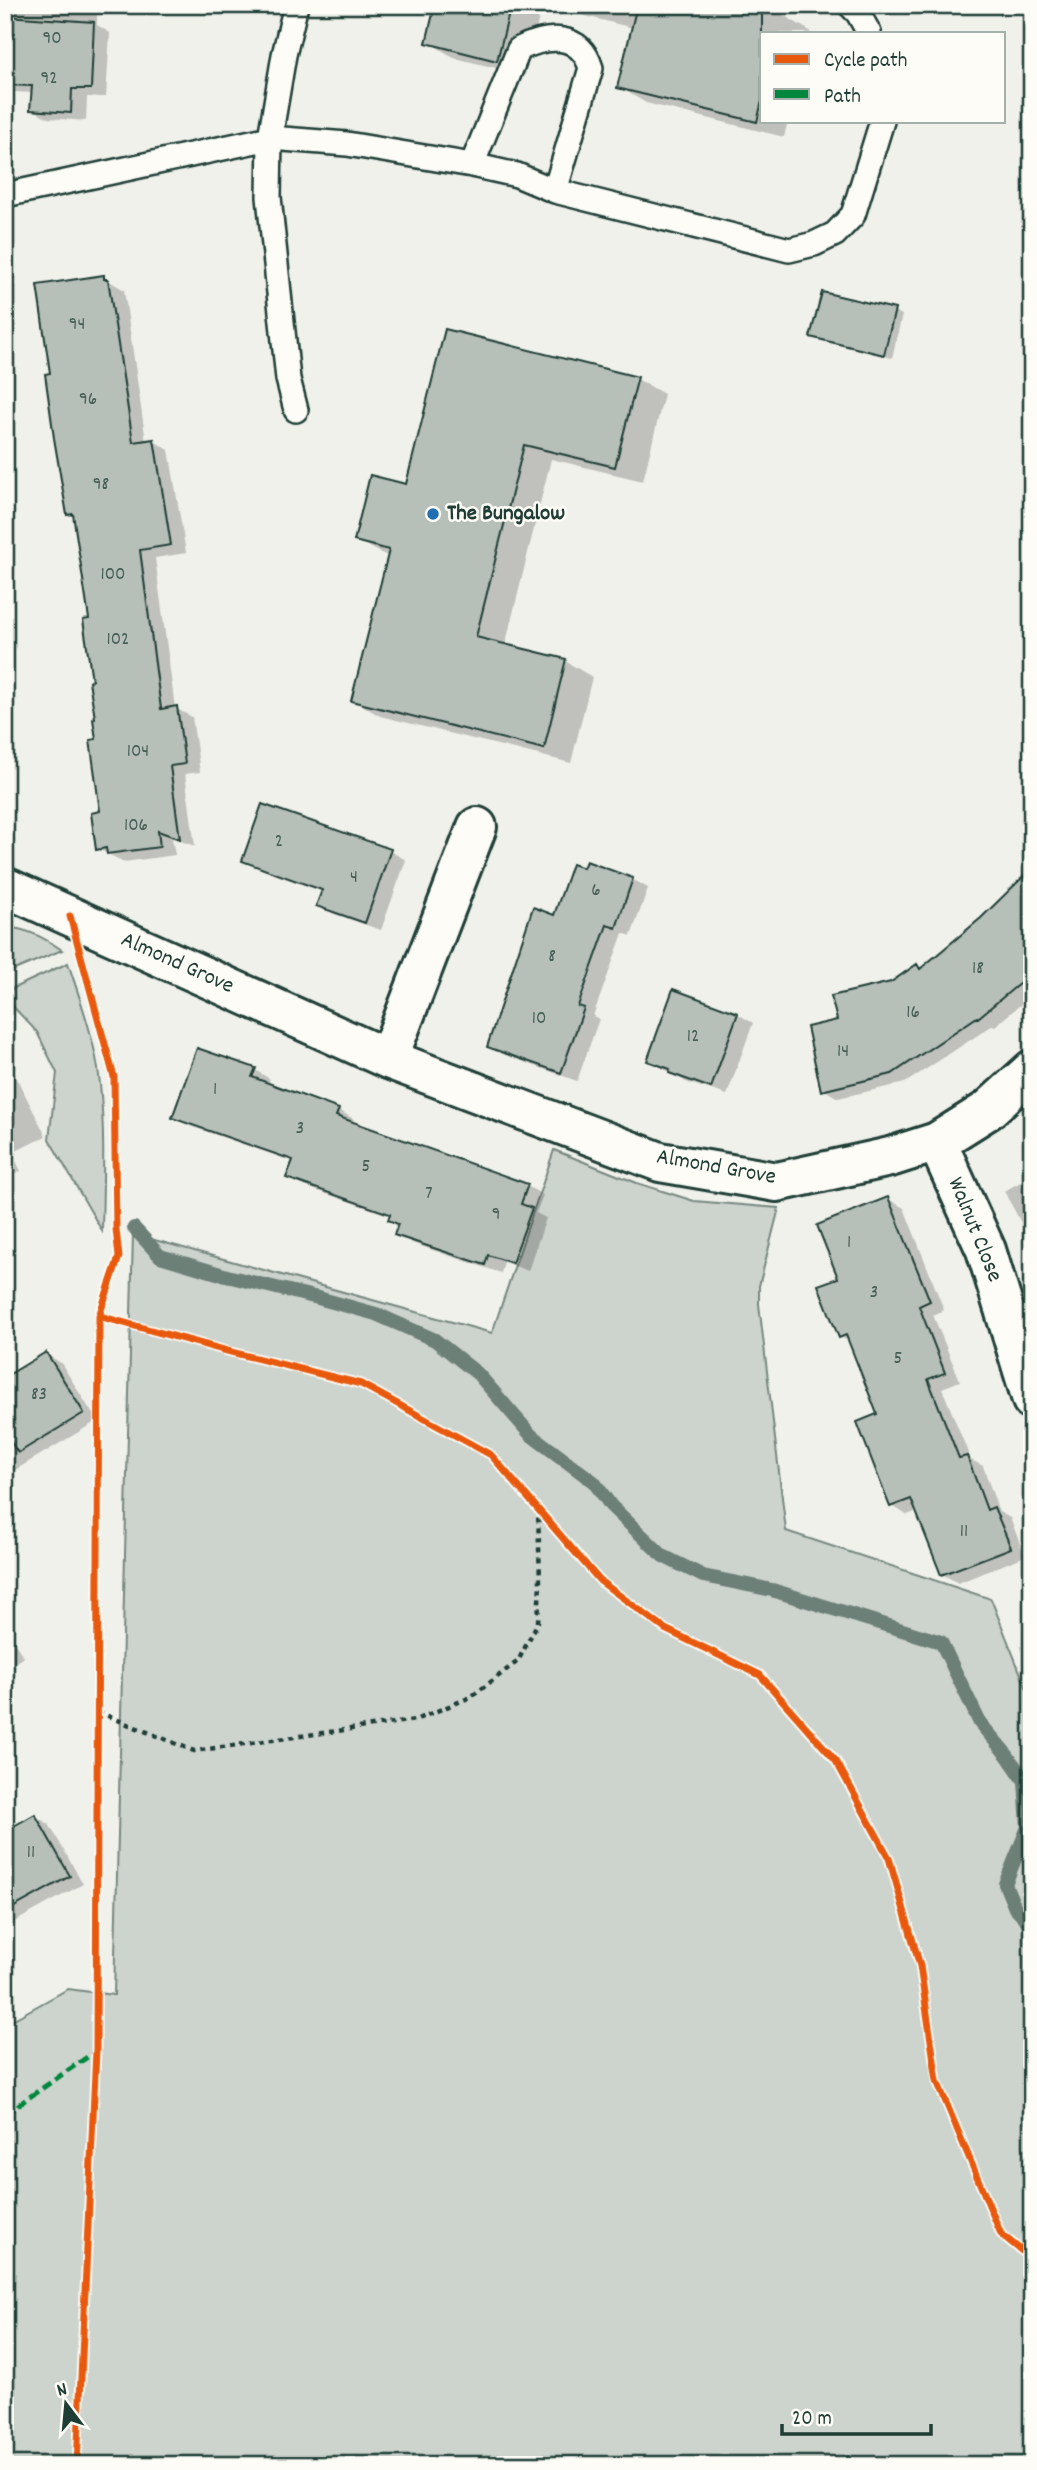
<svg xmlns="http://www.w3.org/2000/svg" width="1037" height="2470" font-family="Dekko,sans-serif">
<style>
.green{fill:#cdd3cd;stroke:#768880;stroke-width:2}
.shadow{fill:#0003}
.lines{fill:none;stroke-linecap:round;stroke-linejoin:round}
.stream{stroke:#6c8077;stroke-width:14}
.building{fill:#b6bfb8;stroke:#1f3d34;stroke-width:2}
.service-casing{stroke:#1f3d34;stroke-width:28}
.minor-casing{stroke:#1f3d34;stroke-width:44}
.path{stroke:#1f3d34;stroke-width:4.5;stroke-dasharray:5 5;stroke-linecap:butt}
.service{stroke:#fdfcf7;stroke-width:23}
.minor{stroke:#fdfcf7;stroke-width:38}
.quiet{stroke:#00873e;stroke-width:5;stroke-dasharray:10 5;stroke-linecap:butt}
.cycleway-casing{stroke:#fdfcf7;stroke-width:11}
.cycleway{stroke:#e8590c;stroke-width:7}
.poi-dot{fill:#1f6fb2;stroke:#fdfcf7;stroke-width:2.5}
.labels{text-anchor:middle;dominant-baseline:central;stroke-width:5;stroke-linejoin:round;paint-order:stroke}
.number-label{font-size:19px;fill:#455e55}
.poi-label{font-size:23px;font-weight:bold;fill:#1f3d34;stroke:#fdfcf7;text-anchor:start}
.street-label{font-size:23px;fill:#1f3d34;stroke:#fdfcf7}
</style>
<rect width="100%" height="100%" fill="#f0f1eb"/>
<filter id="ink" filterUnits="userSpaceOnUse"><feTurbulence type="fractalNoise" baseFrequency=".0143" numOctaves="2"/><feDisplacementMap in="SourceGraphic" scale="14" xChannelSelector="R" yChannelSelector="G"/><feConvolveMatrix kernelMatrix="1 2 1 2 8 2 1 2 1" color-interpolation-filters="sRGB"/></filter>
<g filter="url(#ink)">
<path class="green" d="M5,927C28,929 43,937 62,950L5,974Z
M68,963C81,1002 96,1043 100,1084C105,1133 103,1182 102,1231L49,1139L57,1073L37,1032L5,998V992Z
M554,1150L637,1183L694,1201L779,1208L759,1286V1304L786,1531L991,1599L1032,1702V2465H5V2024L68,1989L114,1995L133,1234L492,1333Z"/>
<path class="shadow" d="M5,5H97V25L110,33L106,97H87L86,121L48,118L32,109L33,93L13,92L5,87Z
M429,5H744L783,15L810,31V33H762V121H788L784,137L646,103L619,87L633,28L542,5L525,75L455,58L428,42L436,9Z
M103,277L124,290L146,442L154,441L169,450L186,553L155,558L175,708L192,717L200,772L185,774L195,846L172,838L175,855L124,862L98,849L102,812L91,620L75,517L69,514L52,374Z
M894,311L902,315L892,358L820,340L812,336Z
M637,379L664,394L643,481L551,459L505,646L565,661L592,677L571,763L380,716L353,700L389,557L356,540L408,486Z
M390,851L406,860L381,930L334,914L318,905L323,892L260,869L244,860Z
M1032,871V995L995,1026L993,1025L905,1083L838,1098L823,1089L839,1021L917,966L922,969L982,920Z
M632,879L648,888L631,936L623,933L593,1016L599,1019L577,1081L505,1055L489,1047Z
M674,991L738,1014L753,1023L727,1095L686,1082L650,1061Z
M5,1064L11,1067L46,1136L12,1153L21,1171L5,1179Z
M255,1070L270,1079L268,1085L338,1110L354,1119L352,1124L527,1186L543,1195L536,1213L546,1218L528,1271L504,1262L501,1273L412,1243L397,1234L400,1225L390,1219L391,1216L304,1186L288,1177L294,1162L190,1126L174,1117Z
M1032,1176V1243L1004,1191Z
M888,1199L904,1208L944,1310L933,1315L960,1381L942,1388L971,1460L983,1466L999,1512L1010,1518L1025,1556L958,1583L942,1574L918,1511L907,1515L892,1506L880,1415L851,1343L841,1337L840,1279Z
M46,1354L61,1363L97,1421L5,1476V1379Z
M5,1629L24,1657L5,1669Z
M35,1816L49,1824L83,1884L5,1927V1833Z"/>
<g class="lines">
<path class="stream" d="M134,1228L160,1256L227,1276L318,1298L376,1314L435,1340L478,1374L531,1435L594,1482L611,1506L663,1556L703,1576L772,1590L941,1642L980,1723L1007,1755L1025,1781L1028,1827L1005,1884L1015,1908L1032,1926"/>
</g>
<path class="building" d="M435,5H511L497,61L426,43Z
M637,5H762V101L757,122L617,88Z
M5,16L94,22L91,89H72L71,113L30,110L32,86L5,85Z
M104,275V279H108L133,442L154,439L171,545L140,550L161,709L177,706L185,764L170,766L180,839L158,831L160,847L107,854L106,848L96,850L91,813L100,811L90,740L96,739L93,719L95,718L89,681L92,680L83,620L89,619L73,514L67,515L54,438L45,374L50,373L37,285Z
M822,292L895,309L884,355L810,337Z
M445,329L638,377L615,467L524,445L476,637L566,659L544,749L351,701L389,550L354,541L370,475L406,484Z
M262,804L391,849L365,923L316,906L322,890L242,861Z
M586,861L633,878L616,928L607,925L578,1006L584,1008L561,1073L487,1047L533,907L554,915L572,864L583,868Z
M1032,868V973L978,1018L977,1017L892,1074L821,1091L807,1027L837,1020L831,996L891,982L917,964L920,969L981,918Z
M673,989L738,1013L711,1088L669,1073L670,1069L647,1061Z
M197,1048L256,1068L252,1077L339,1109L336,1116L528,1184L521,1204L532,1208L512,1263L488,1255L485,1265L394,1235L398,1224L388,1220L390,1214L286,1178L293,1160L172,1118Z
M888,1197L930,1301L919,1306L945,1373L928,1379L959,1458L967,1456L987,1510L994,1507L1011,1548L941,1575L911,1499L890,1507L857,1422L877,1414L846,1335L839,1338L818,1285L838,1278L817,1225Z
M46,1352L84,1413L18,1453L5,1433V1377Z
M35,1814L70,1876L5,1912V1831Z"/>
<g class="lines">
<g class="service-casing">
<path id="service" d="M296,5L284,55L270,138L269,197L288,379L296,410
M850,5L858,13L869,33
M472,165L519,49C548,35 580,32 591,68L555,191
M5,195L270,138L347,144L472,165L517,175L555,191L789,250L814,244L835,234L853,215L882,121"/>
</g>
<g class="minor-casing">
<path id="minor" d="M5,887L388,1059L660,1162L777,1182L890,1157L937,1142L988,1110L1032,1070
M388,1059L477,827
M937,1142L986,1250L1032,1400"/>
</g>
<path class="path" d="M98,1712L194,1751L415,1720L471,1697L518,1661L538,1622L540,1583L538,1509"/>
<use href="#service" class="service"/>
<use href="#minor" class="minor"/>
<path class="quiet" d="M5,2114L96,2051"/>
<g class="cycleway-casing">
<path id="cycleway" d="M70,916L114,1077L116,1229L119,1257L99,1316L96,2051L77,2465
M99,1316L231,1352L361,1384L491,1455L600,1581L665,1629L760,1675L836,1761L889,1858L920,1966L937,2081L1001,2234L1032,2259"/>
</g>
<use href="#cycleway" class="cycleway"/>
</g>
</g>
<circle class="poi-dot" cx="433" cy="514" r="7"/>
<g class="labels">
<g class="number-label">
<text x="52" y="39">90</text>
<text x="49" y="79">92</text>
<text x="77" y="325">94</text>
<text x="88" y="400">96</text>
<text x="101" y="485">98</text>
<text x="113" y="575">100</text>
<text x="118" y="640">102</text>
<text x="138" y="752">104</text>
<text x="136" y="826">106</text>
<text x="279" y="842">2</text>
<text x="354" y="878">4</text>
<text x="596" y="891">6</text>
<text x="552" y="957">8</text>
<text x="978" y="969">18</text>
<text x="913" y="1013">16</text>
<text x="539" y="1019">10</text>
<text x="693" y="1037">12</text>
<text x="843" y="1052">14</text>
<text x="215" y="1090">1</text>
<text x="300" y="1129">3</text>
<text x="366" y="1167">5</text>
<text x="429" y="1194">7</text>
<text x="496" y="1215">9</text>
<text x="849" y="1243">1</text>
<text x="874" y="1293">3</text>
<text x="898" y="1359">5</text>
<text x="39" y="1395">83</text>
<text x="964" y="1532">11</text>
<text x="31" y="1853">11</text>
</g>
<g class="poi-label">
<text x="447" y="514">The Bungalow</text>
</g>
<g class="street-label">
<text transform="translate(177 964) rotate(24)">Almond Grove</text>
<text transform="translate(716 1168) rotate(10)">Almond Grove</text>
<text transform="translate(974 1230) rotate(68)">Walnut Close</text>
</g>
</g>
<rect width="1037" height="2470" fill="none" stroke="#fdfcf7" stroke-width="28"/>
<rect x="14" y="14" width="1009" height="2442" fill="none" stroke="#1f3d34" stroke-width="2.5" filter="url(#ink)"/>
<rect x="760" y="32" width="245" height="91" fill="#fdfcf7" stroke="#a4b0a9" stroke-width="2"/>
<rect x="774" y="54" width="35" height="10" fill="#e8590c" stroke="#a4b0a9" stroke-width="2"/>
<text x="824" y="66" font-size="21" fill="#1f3d34">Cycle path</text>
<rect x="774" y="89" width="35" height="10" fill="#00873e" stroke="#a4b0a9" stroke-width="2"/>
<text x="824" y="102" font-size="21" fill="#1f3d34">Path</text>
<g transform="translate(66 2404) rotate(344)" stroke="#fdfcf7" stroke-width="5" paint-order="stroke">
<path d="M0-5L12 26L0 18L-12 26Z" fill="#1f3d34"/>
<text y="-10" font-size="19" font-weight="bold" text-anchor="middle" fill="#1f3d34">N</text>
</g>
<path d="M782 2424v10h149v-10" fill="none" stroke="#1f3d34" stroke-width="3.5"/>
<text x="792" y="2424" font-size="21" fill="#1f3d34" stroke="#fdfcf7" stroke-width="5" paint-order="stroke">20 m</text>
</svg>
